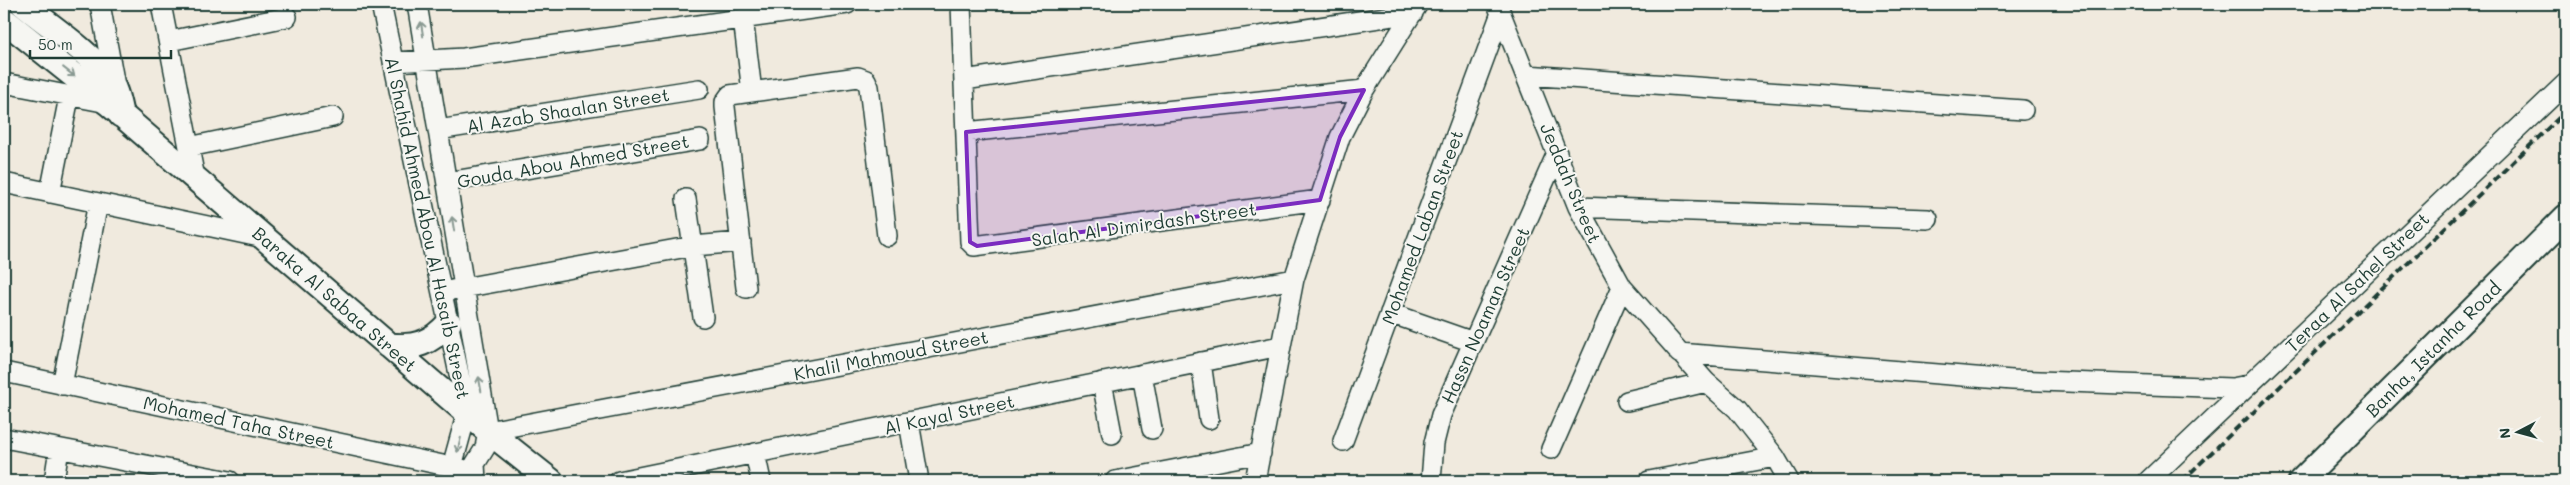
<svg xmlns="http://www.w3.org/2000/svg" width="2570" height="485" font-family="Mali,sans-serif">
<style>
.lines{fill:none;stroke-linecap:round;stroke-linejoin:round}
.minor-casing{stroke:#1f3d34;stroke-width:22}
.major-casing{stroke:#1f3d34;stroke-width:28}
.minor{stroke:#f6f6f2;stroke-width:19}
.major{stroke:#f6f6f2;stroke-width:24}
.rail{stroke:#1f3d34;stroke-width:4;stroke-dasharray:8 4;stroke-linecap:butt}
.oneway{stroke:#8a9a93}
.marked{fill:#7b2cbf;fill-opacity:0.2;stroke:#7b2cbf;stroke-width:4;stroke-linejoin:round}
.labels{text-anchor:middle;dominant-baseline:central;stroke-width:4;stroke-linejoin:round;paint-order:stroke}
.street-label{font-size:18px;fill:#1f3d34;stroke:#f6f6f2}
</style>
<rect width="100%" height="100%" fill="#f0eade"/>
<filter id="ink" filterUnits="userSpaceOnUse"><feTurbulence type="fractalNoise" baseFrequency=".02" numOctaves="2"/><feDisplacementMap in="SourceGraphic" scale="10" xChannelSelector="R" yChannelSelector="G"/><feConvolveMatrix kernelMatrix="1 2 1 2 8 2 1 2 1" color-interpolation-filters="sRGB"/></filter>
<g filter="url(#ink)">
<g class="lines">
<g class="minor-casing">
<path id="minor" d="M100,4L115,86
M161,4L195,178
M381,4L467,412L448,481
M417,4L488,431L485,448L475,464L476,481
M961,4L970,242L974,246L1320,200
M1497,4L1578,207L1622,287L1706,382L1737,409L1775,457L1789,481
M743,18L752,92
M169,41L287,17
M393,62L464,58L847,4
M1526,75L2023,110
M964,80L1413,13
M4,83L108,103
M438,130L699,89
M966,132L1364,90
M189,147L333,117
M447,182L700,140
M4,183L264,238
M50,193L69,97
M686,199L703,317
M1578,207L1928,219
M746,288L725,107V102L730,95L858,77L866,80L869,87L887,236
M452,290L693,246L741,242
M1390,313L1473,342
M1679,353L2012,380L2232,388L2248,385
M1201,362L1209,419
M4,372L466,470
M1142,374L1152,429
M1102,382L1112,434
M62,385L98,203
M1627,401L1706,382
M909,422L918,475
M488,431L1294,279
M4,438L230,481
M1343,441L1501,13
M1551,449L1622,287
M755,453L761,481
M54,481L59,449
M619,481L1280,346
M1115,481L1261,453
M1255,481L1294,279L1340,137L1364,90L1418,4
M1431,481L1434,443L1441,415L1557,153
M1649,481L1775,457
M2148,481L2566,83"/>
</g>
<g class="major-casing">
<path id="major" d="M23,4C48,25 90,52 108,78C116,89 118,102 121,115
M4,20L108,103L488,431L551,481
M388,345C415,349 431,343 449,323
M2301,481L2566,217"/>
</g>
<use href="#minor" class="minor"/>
<use href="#major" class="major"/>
<path class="rail" d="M2182,481L2566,111"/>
</g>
<defs><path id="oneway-shaft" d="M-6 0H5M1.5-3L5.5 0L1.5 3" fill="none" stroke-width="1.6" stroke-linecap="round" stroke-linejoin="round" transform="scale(1.25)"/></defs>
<g class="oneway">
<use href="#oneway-shaft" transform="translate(422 29) rotate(-99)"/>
<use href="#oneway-shaft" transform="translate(69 72) rotate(38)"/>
<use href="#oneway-shaft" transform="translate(453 224) rotate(-99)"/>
<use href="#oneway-shaft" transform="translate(480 384) rotate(-100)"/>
<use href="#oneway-shaft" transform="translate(459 445) rotate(104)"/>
</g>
</g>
<path class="marked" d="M1364,90L1340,137L1320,200L977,246L970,242L966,132Z"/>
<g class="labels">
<g class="street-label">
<text transform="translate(568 110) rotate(-9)">Al Azab Shaalan Street</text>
<text transform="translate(573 161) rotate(-10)">Gouda Abou Ahmed Street</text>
<text transform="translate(1571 183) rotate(67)">Jeddah Street</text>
<text transform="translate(1144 224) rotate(-8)">Salah Al Dimirdash Street</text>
<text transform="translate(1422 227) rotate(-70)">Mohamed Laban Street</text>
<text transform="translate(428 228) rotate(78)">Al Shahid Ahmed Abou Al Hasaib Street</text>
<text transform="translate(2357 282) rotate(-44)">Teraa Al Sahel Street</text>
<text transform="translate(335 299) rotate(41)">Baraka Al Sabaa Street</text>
<text transform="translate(1485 315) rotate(-66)">Hassn Noaman Street</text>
<text transform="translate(2433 349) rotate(-45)">Banha, Istanha Road</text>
<text transform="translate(891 355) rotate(-11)">Khalil Mahmoud Street</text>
<text transform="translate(949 414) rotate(-12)">Al Kayal Street</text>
<text transform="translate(239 422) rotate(12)">Mohamed Taha Street</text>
</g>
</g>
<rect width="2570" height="485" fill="none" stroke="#f6f6f2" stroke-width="20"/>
<rect x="10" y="10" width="2550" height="465" fill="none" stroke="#1f3d34" stroke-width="2" filter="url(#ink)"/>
<g transform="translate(2518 432) rotate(264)" stroke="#f6f6f2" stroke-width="4" paint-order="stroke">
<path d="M0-4L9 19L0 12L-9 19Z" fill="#1f3d34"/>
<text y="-8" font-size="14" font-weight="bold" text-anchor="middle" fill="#1f3d34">N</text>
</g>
<path d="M30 50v8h141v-8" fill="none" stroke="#1f3d34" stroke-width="2.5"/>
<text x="38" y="50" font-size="15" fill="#1f3d34" stroke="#f6f6f2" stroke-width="4" paint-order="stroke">50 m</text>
</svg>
